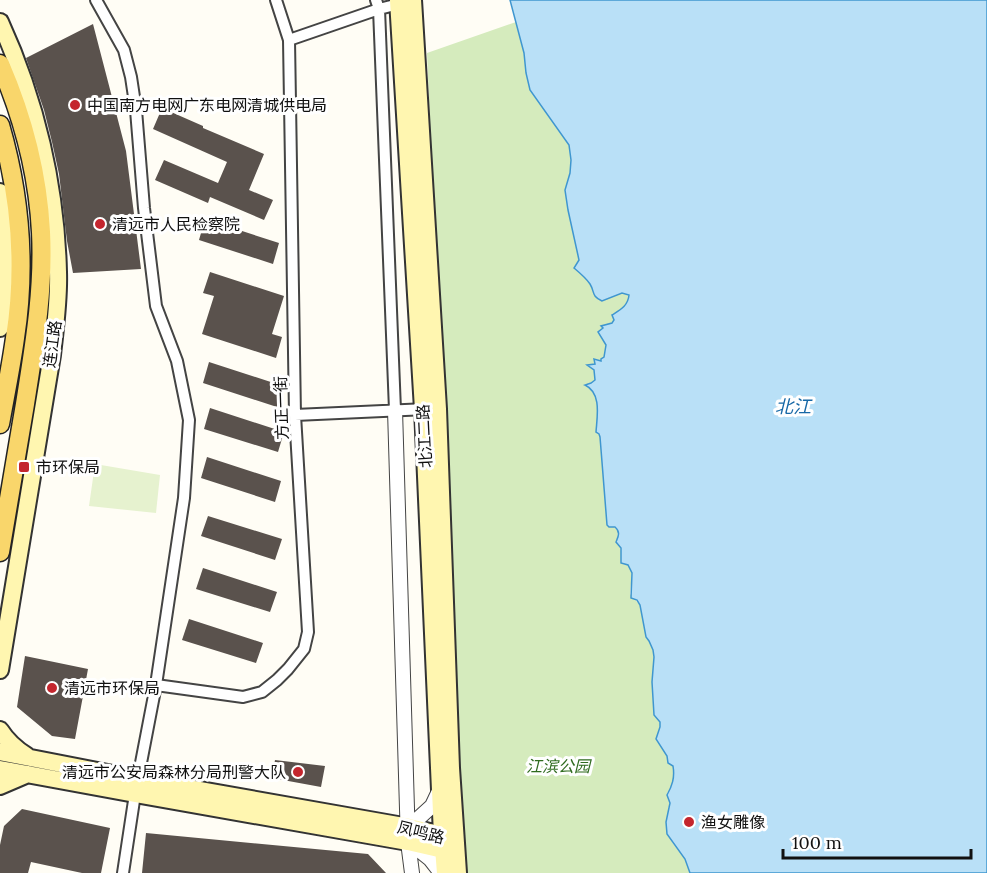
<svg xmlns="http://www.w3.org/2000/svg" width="987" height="873" font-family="Lora,'Noto Sans SC',serif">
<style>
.green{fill:#d5ebbd}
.pitch{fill:#e6f2cf}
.water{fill:#b9e0f7;stroke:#3f96cf;stroke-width:1.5}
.building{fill:#5a524d}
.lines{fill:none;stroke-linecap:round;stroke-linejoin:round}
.minor-casing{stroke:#444;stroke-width:14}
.tertiary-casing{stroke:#444;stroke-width:16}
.secondary-casing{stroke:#333;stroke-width:20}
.primary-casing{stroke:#222;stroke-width:21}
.minor{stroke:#fff;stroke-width:10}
.tertiary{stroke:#fff;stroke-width:14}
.secondary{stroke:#fff6b0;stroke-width:16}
.primary{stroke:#f9d66b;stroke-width:18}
.poi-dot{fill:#c4262e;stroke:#fff;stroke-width:2}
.labels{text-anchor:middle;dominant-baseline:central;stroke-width:6;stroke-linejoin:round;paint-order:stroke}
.poi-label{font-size:16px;fill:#111;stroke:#fff;text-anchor:start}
.street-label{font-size:16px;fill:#111;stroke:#fff}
.park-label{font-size:16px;font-style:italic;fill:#2f6b1f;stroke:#fff}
.water-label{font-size:18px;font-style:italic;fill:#1768a6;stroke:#fff}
</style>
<rect width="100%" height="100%" fill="#fffdf5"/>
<path class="green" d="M516,22L524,53L526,73L530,90L569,145L571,160L570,173L565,190L568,210L579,260L575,268C580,273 586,278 590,284C595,292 591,296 602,301L622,293L629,295C629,304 622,310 614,314L613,317L614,321L608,325L602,326L604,327L600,331L599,334L606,345L604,358L601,361L595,359V364L588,366L594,370L595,380L586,385C602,395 597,416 596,432L599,434L600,437L608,516L613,526L618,531L617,545H620L623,564L628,565L632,573L630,594L640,605L646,637L649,641L653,650L654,657L652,682L654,715L660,722V727L656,739L667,756L668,763L673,766C675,776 674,785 667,793L670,803L668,810L672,842L685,859L690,873H467L458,808L427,53Z"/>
<path class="pitch" d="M95,464L160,475L156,513L89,506Z"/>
<path class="water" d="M510,0H987V873H690L685,859L667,834L666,822L670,803L667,795C672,786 675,778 673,766L668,763L667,756L656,739L660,727V722L654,715L652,682L654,657L653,650L649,641L646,637L640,605L637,600L631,598L632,573L628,565L621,563V548L616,542C618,537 621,532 615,527H609L607,525L600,437L599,434L596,432C597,417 602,393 585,385L591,383L595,380L594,370L587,365L595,364L594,359L601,361V359L604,357L606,345L598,332L603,328L601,326L612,323L614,320L612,315C620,310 628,306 629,295L622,293L602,301C591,296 595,292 590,284C586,278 580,273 574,268L579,260L568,210L565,190L570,173L571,160L569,145L530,90L526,73L524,53Z"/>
<path class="building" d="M93,24L126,151L141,269L73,273L67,241L59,174L52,142L44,110L26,58Z
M162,108L203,126V128L264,154L249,190L273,200L264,220L210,197L208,203L155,180L164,160L218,183L227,162L153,129Z
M205,219L279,243L273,264L199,240Z
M210,272L284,296L272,334L282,337L276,358L202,334L214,296L203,293Z
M209,362L283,386L277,407L203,383Z
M210,408L284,432L278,452L204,429Z
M207,457L281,481L275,502L201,478Z
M208,516L282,539L275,560L201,536Z
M203,568L277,592L270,612L196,589Z
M189,619L263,643L256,663L182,640Z
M25,656L88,669L75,739L52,736L17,707Z
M275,760L325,766L321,787L272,778Z
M22,809L110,828L101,873H82L31,862L28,873H0V845L4,826Z
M146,833L368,854L386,873H142Z"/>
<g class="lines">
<g class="minor-casing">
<path id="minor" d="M96,0L124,50L131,77L136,110L144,208L156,306L177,361L189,420L184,498L156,685L135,794L123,873
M376,0L379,9L395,410
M289,40L379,9L403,3
M295,415L427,409
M156,685L243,697L262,692L277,680L288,669L304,649L308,632L295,415L289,40L276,0"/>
</g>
<g class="tertiary-casing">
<path id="tertiary" d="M395,410L408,842L412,873
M409,827L432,806L440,789
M410,843L430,859L441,873"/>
</g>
<g class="secondary-casing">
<path id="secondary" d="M398,0L423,409L442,835L445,873
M413,0L438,409L451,768L458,873
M0,22C36,100 56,187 58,272C59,300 55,327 52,355L0,670
M0,192C5,238 7,283 0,328
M0,730C7,741 16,749 27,756
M0,752L138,779L409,827L442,835L452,839
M0,769L135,794L408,842L443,850L450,845
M0,786L28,774"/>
</g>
<g class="primary-casing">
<path id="primary" d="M0,64C23,117 38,174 41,232C44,290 34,347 25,404C17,453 8,503 0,552
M0,125C20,194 26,267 15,338C11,367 5,396 0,424"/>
</g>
<use href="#minor" class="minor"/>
<use href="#tertiary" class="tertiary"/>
<use href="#secondary" class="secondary"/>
<use href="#primary" class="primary"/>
</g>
<g class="poi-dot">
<circle cx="75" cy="105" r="6"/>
<circle cx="100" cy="224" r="6"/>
<rect x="18" y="461" width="12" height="12" rx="3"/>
<circle cx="52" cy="688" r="6"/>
<circle cx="298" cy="772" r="6"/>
<circle cx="689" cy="822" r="6"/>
</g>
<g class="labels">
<g class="poi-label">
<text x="87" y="105">中国南方电网广东电网清城供电局</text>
<text x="112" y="224">清远市人民检察院</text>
<text x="36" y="467">市环保局</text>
<text x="64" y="688">清远市环保局</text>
<text x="286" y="772" text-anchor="end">清远市公安局森林分局刑警大队</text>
<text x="701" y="822">渔女雕像</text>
</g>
<g class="street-label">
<text transform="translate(52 344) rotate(-82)">连江路</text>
<text transform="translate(281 408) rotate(-92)">方正一街</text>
<text transform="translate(424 436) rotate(-93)">北江二路</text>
<text transform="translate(421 832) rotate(14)">凤鸣路</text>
</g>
<g class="park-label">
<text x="558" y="766">江滨公园</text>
</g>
<g class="water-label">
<text x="793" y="406">北江</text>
</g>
</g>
<path d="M783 849v9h188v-9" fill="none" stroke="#111111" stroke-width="3"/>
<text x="792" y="849" font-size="18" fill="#111111" stroke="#ffffff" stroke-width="4.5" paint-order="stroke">100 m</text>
</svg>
